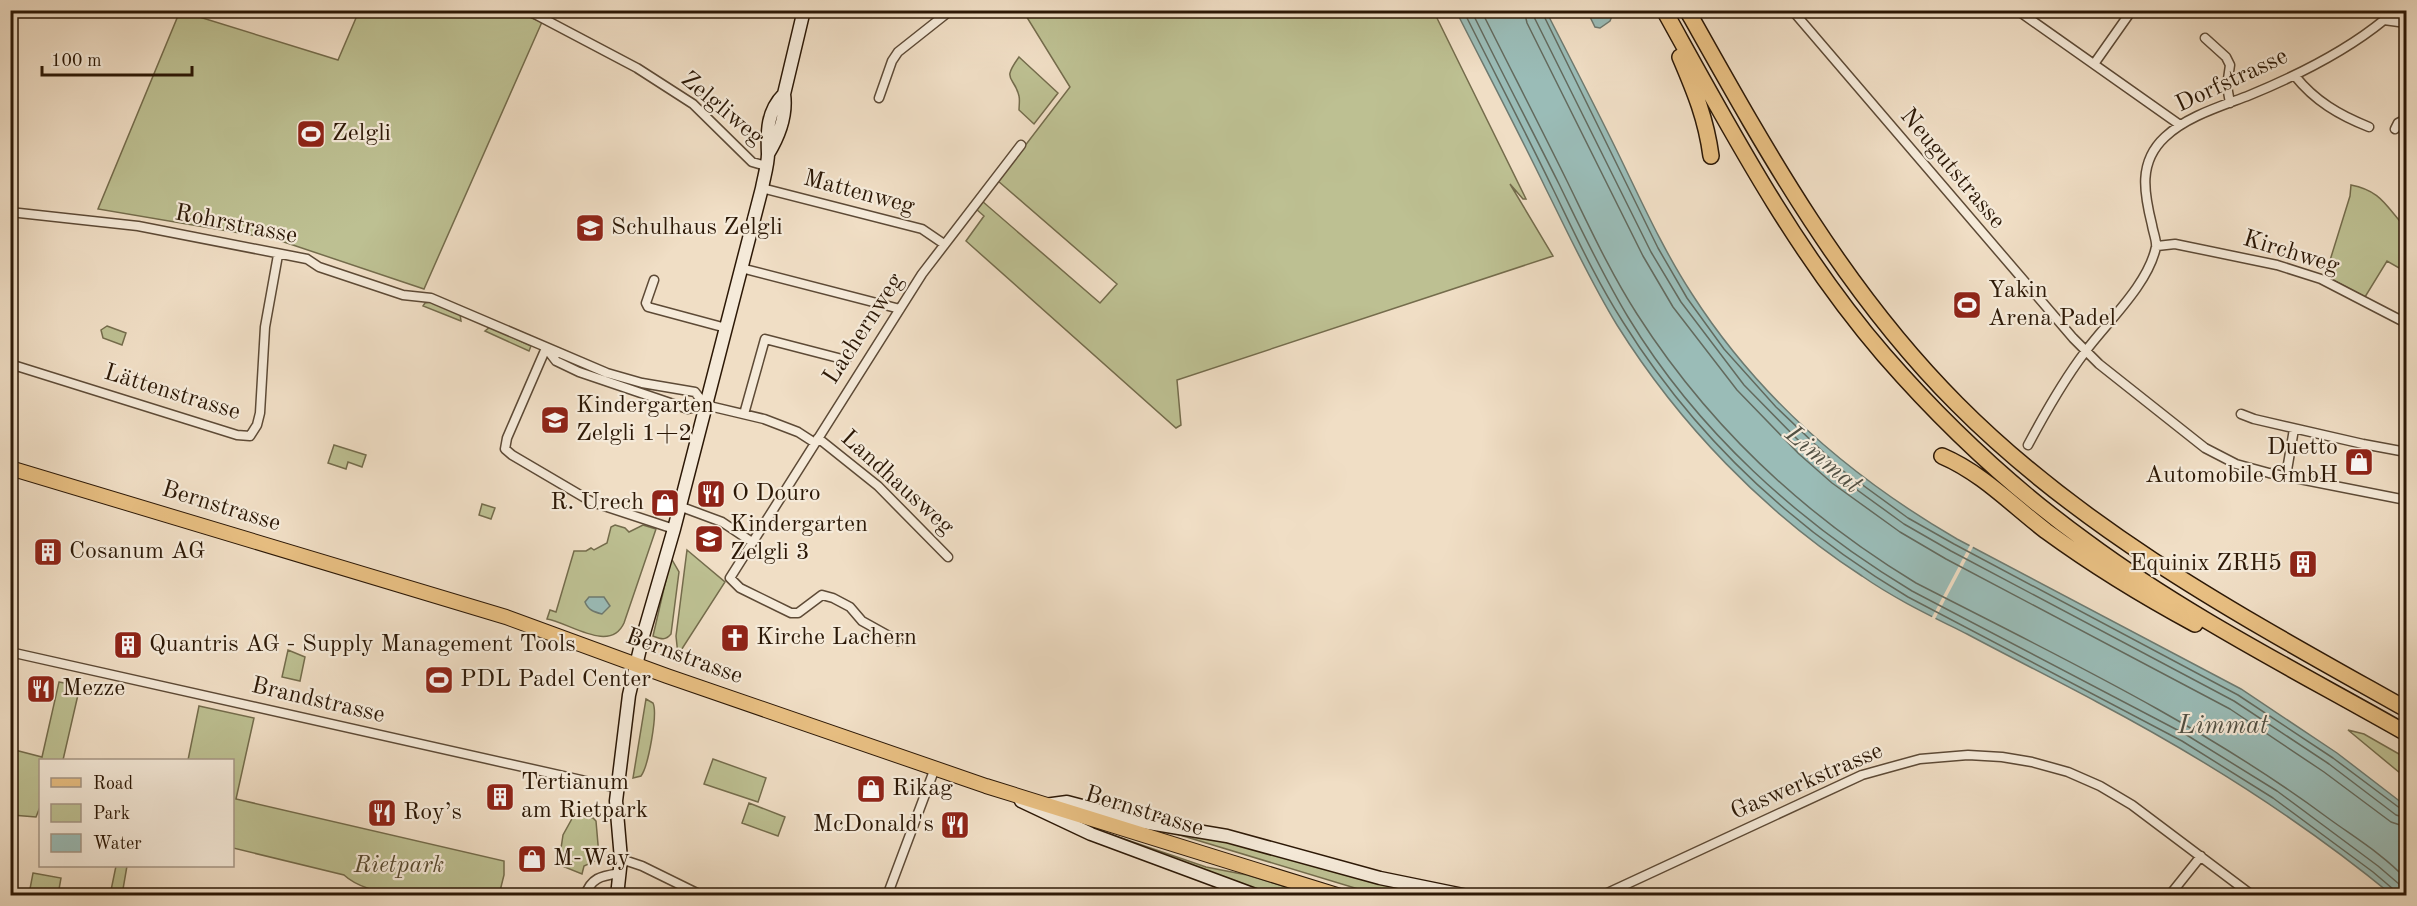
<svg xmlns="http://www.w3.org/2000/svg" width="2417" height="906" font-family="'Old Standard TT',serif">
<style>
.green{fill:#bdc092;stroke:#746c4c;stroke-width:1.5}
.water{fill:#9abcb7;stroke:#6e7a70;stroke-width:1.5}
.pier{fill:#f0dec5}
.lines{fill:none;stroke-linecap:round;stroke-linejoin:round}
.shore{stroke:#636a5e;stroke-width:1.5}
.street-casing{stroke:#5d4a36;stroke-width:11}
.secondary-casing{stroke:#2c1806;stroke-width:15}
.primary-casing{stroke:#2c1806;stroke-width:16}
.highway-casing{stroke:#2c1806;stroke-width:18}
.street{stroke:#f5ead9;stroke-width:8}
.secondary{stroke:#f5ead9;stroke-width:12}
.primary{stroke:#e8bf82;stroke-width:14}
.highway{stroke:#e8bf82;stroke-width:15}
.labels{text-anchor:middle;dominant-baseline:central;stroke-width:4.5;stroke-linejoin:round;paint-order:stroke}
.street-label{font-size:24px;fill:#2c1806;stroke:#f5ead9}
.poi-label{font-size:24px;fill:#2c1806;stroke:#f5ead9;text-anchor:start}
.park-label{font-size:24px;font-style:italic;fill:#584a30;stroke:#f5ead9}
.water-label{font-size:26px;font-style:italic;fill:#525144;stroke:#f5ead9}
</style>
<rect width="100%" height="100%" fill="#f0dec5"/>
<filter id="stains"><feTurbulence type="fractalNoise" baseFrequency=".00333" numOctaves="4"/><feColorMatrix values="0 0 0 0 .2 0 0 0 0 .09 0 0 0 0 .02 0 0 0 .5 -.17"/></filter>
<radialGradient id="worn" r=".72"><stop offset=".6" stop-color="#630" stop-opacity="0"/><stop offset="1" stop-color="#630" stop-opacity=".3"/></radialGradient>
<path class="green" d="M1433,10L1526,199H1523L1510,184L1553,256L1177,380L1181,425L1176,428L966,241L984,216L976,209L982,201L1100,303L1117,284L998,181L1070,87L1023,11Z
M180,11L338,60L359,11H514L542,22L424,289L275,239L98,209Z
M1019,57L1058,93L1034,124L1019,110C1019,106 1020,100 1019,96C1014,75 1001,82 1019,57Z
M2351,185C2382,191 2386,207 2406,228V272L2387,261L2365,297L2329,278L2327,270L2350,196Z
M430,302L460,314L461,321L423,306L425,303Z
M107,326L126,333L122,345L103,338L101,330Z
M490,327L531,346L529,351L485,331Z
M334,445L366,455L362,467L348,462L346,469L328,463Z
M482,504L495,508L491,519L479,515Z
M615,525L625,528L629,532L643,525L656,529L624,623C610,654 568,622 547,619L550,610L556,612L574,551H586L591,548L594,550L607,543L611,527Z
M687,550L725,582L678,655L676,636Z
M671,558L679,572L671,634C665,641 661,639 653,636Z
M288,650L305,657L300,681L282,677Z
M59,682L80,686L63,760H40V807L36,817L12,815L11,749L42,757Z
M646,699L653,703C658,714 648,767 641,776L633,778Z
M199,706L254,718L236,799L504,861V875L499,895C457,896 375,904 344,875L233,848L232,760H188Z
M2348,730L2364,734L2406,758V778Z
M713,759L766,778L758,802L704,784Z
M749,803L785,817L778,836L742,823Z
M574,815L593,818L596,821L599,856L595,861L584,866L582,874L562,866L559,862L563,835Z
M1095,829L1206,867L1247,875L1312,895H1268L1135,848Z
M1170,832L1213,837L1443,895H1378Z
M116,866H127L122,895H110Z
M33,873L61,878L58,895L29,894Z"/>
<path class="water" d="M1456,11H1546C1569,56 1593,102 1616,149C1640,198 1662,248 1692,294C1758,397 1852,478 1957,539L2241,689L2337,753L2406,806V895H2392C2301,820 2201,757 2097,702C2054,679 2010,657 1967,634C1931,616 1895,599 1862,576C1764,512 1679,424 1617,325C1590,281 1569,235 1546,189C1517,129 1486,70 1456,11Z
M1591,11V10L1614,11L1610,21L1600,28L1595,27L1590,17Z
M589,597H604L610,606L602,614C594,612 588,610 585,602Z"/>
<path class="pier" d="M1971,543L1974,545L1934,621L1931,619Z"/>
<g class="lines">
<path class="shore" d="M1463,10C1493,70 1524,129 1553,189C1575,234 1596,280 1623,322C1694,436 1793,528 1908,597L2182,741L2273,798L2373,872L2393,889L2395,896
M1471,10C1500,69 1530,126 1559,184C1581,229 1602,274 1628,317C1697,431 1799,523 1912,591L2185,734L2277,791L2378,866L2399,884L2402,896
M1481,10C1510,68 1539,124 1567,181C1589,226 1610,272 1637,314C1708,425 1804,515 1916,583C2056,655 2200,723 2328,818C2354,837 2384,855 2406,879
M1524,10L1527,23L1643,256L1673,307L1737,390L1799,454L1832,483L1900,532L1946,559L2230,709L2324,772L2391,822L2406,827
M1533,10L1535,19L1651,252L1681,302L1744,385L1805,447L1838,476L1904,524L1951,551L2234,701L2329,764L2396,815L2406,818
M1541,10L1658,248L1687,298L1724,349L1776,407L1842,470L1908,518L1954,544L2238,695L2333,758L2401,809L2406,810"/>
<g class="street-casing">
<path id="street" d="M527,10L637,68L693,104L752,162L766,166
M1792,10L2073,338L2099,364L2205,448L2236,464L2269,473L2406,500
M2017,10L2180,125
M2382,10L2384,20
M2205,38L2226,57L2230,65L2227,86L2230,103
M2094,64L2132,10
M2295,76C2315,101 2339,115 2369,127
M879,98L892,61L898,52L951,10
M2395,129L2398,123L2406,119
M762,188L922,229L944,244
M10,212L138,226L307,259L319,267L403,295L431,298L607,373L642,383L695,392L705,405
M2157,246L2175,244L2277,265L2321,279L2406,323
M741,268L900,309
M654,280L646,303L648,307L726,328
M546,348L507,438L505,449L512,455L592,502L674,529
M546,348L556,361L579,372L688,409L705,405L764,419L798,432L815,443
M10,364L237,435L250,436L257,425L260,413L265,327L278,255
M744,414L765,339L846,360
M2241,414L2254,419L2363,444L2406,452
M818,438L878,486L948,557
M2028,445C2045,413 2063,381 2085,352C2107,322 2148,285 2156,247C2157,241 2153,232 2152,225C2144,193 2138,162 2165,137C2187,116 2222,106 2250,95C2296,76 2345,52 2384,20L2406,23
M2286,476L2294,429
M679,506L722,522L752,542
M898,641L862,621L850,607L833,598L822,595L798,613H791L740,588L730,578L922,274L1021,145
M10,652L617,788
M621,859L642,866L703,896
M585,896C591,877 602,876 620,873
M887,896L935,768
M1601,896L1862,775L1920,759L1968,755L2002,757L2032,762L2068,772L2100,786L2132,805L2253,896
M2169,896L2201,856"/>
</g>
<g class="secondary-casing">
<path id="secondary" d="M768,154C779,136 787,116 784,94L804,10
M1021,801L1091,834L1258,896
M1045,805L1067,802L1143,822L1227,836L1380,878L1468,896
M617,896L621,859L616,801L629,695L643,636L674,529L762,188C764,177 768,164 768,154C767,131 767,111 784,94"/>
</g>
<g class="primary-casing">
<path id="primary" d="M10,468L506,617L667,676L986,786L1340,896"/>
</g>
<g class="highway-casing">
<path id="highway" d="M1664,10C1730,129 1795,252 1884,355C1945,425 2012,488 2087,542C2187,616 2299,672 2406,733
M1687,10C1765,149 1843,290 1957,404C2086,534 2248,620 2406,709
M1680,57C1695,92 1706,119 1711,156
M1942,456C1982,473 2012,505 2046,531C2094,566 2143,596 2195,624"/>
</g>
<use href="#street" class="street"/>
<use href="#secondary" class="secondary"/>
<use href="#primary" class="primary"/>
<use href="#highway" class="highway"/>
</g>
<defs>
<g id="stadium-square" transform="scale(1.5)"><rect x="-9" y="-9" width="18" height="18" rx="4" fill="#8f2418" stroke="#f5ead9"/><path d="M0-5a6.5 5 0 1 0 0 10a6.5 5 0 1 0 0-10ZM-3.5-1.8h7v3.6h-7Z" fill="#fff"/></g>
<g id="school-square" transform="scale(1.5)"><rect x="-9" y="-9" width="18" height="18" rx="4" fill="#8f2418" stroke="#f5ead9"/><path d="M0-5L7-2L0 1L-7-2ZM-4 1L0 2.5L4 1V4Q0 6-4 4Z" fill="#fff"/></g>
<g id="shop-square" transform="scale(1.5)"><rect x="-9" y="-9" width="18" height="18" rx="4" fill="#8f2418" stroke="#f5ead9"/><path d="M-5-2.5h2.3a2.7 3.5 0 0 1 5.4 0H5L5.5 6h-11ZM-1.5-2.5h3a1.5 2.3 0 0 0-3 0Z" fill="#fff"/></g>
<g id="restaurant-square" transform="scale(1.5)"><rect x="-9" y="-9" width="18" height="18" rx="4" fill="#8f2418" stroke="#f5ead9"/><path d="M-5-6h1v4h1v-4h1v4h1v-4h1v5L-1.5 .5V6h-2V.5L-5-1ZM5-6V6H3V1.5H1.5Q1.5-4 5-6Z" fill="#fff"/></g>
<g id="building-square" transform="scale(1.5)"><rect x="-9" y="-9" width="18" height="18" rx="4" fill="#8f2418" stroke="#f5ead9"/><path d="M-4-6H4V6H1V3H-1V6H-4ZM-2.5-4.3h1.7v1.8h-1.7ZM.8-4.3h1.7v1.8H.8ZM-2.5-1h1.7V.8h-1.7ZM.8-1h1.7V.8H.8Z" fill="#fff"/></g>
<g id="church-square" transform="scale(1.5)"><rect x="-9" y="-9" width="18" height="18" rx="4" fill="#8f2418" stroke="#f5ead9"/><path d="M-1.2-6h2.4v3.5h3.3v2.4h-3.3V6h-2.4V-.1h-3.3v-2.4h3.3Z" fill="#fff"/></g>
</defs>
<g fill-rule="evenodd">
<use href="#stadium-square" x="311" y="134"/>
<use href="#school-square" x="590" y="228"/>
<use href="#stadium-square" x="1967" y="305"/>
<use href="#school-square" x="555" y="420"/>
<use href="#shop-square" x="2359" y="462"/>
<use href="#restaurant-square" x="711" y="494"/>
<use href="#shop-square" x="665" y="503"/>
<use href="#school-square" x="709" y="539"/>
<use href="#building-square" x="48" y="552"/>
<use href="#building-square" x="2303" y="564"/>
<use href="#church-square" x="735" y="638"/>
<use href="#building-square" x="128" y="645"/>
<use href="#stadium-square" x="439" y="680"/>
<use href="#restaurant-square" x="41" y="689"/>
<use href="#shop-square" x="871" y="789"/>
<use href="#building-square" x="500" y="797"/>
<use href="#restaurant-square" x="382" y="813"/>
<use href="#restaurant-square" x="955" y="825"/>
<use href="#shop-square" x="532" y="859"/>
</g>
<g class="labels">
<g class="street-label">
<text transform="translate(2232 81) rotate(-25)">Dorfstrasse</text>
<text transform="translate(722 109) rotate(40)">Zelgliweg</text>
<text transform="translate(1952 169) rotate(50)">Neugutstrasse</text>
<text transform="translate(859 193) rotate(15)">Mattenweg</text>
<text transform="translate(236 225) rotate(11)">Rohrstrasse</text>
<text transform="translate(2291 253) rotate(17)">Kirchweg</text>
<text transform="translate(864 329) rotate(-57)">Lachernweg</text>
<text transform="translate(172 393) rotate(17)">Lättenstrasse</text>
<text transform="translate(897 483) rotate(42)">Landhausweg</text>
<text transform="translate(221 507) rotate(17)">Bernstrasse</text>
<text transform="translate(684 657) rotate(20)">Bernstrasse</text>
<text transform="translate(318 701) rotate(13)">Brandstrasse</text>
<text transform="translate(1807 782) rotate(-23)">Gaswerkstrasse</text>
<text transform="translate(1144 812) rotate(17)">Bernstrasse</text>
</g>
<g class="poi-label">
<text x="332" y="134">Zelgli</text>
<text x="611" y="228">Schulhaus Zelgli</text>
<text x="1988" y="291">Yakin<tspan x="1988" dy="28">Arena Padel</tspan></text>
<text x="576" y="406">Kindergarten<tspan x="576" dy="28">Zelgli 1+2</tspan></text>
<text x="2338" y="448" text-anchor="end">Duetto<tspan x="2338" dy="28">Automobile GmbH</tspan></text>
<text x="732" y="494">O Douro</text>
<text x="644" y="503" text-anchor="end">R. Urech</text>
<text x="730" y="525">Kindergarten<tspan x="730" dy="28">Zelgli 3</tspan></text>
<text x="69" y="552">Cosanum AG</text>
<text x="2282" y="564" text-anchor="end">Equinix ZRH5</text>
<text x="756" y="638">Kirche Lachern</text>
<text x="149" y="645">Quantris AG - Supply Management Tools</text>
<text x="460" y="680">PDL Padel Center</text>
<text x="62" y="689">Mezze</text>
<text x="521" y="783">Tertianum<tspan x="521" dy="28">am Rietpark</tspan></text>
<text x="892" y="789">Rikag</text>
<text x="403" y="813">Roy’s</text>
<text x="934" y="825" text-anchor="end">McDonald's</text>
<text x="553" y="859">M-Way</text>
</g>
<g class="park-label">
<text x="399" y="866">Rietpark</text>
</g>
<g class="water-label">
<text transform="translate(1823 460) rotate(40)">Limmat</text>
<text x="2223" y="726">Limmat</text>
</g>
</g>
<rect width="2417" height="906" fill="none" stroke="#f0dec5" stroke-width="36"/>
<rect x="12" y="12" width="2393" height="882" fill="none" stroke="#2c1806" stroke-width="3"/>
<rect x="18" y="18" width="2381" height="870" fill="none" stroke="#2c1806" stroke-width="1.5"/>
<rect x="39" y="759" width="195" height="108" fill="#f5ead9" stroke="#a59685" stroke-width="1.5"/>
<rect x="51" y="778" width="30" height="9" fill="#e8bf82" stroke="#a59685" stroke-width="1.5"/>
<text x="93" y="789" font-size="18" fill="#2c1806">Road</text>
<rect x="51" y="804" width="30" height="18" fill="#bdc092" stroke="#a59685" stroke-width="1.5"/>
<text x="93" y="819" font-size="18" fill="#2c1806">Park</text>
<rect x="51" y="834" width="30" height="18" fill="#9abcb7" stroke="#a59685" stroke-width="1.5"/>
<text x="93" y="849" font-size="18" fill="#2c1806">Water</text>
<path d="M42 66v9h150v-9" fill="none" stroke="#2c1806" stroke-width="3"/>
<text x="51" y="66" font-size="18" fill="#2c1806" stroke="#f5ead9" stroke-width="4.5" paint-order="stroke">100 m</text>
<rect width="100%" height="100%" filter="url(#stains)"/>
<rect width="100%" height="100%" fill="url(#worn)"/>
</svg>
